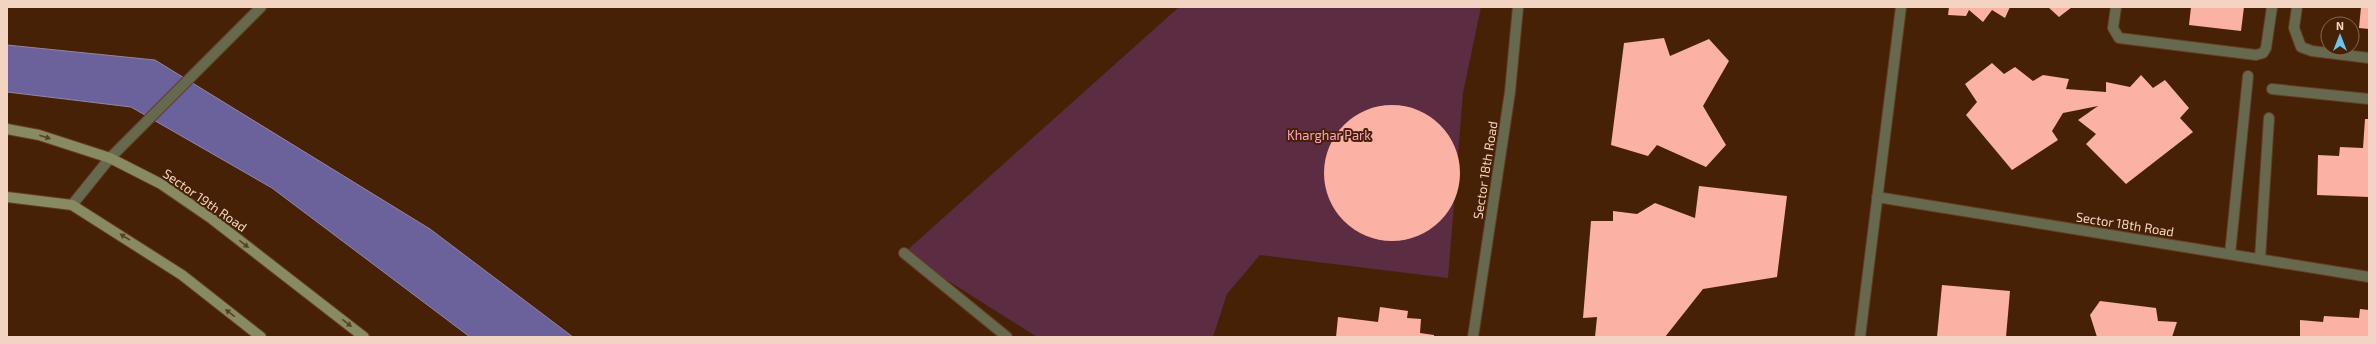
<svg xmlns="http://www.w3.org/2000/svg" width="2376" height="344" font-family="'Exo 2',sans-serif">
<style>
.green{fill:#5b2c42}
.water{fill:#6c629b;stroke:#9484a6}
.building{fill:#fbb1a3}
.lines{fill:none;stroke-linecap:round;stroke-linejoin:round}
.lane-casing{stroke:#633d24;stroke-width:12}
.street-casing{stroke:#633d24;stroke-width:12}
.secondary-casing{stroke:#633d24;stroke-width:12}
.lane{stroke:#67694f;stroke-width:10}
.street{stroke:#67694f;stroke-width:10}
.secondary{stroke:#888b61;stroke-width:10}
.oneway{fill:#5a4121}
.labels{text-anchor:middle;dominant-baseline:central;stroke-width:4;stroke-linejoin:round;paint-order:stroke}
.park-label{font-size:13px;fill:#ffa3cc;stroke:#472106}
.street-label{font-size:13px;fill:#f3d3c1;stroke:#472106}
</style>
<rect width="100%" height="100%" fill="#472106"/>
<path class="green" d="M1179,7H1481L1463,93L1448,278L1260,255L1227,294L1213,337H1037L904,253Z"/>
<path class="water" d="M7,45L155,60L430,229L573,337H470L272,188L131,107L7,92Z"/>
<path class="building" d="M1949,7H2010L2005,18L1992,10L1983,22L1969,10L1966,16L1948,15Z
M2048,7H2072L2059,17Z
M2191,7H2244L2241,31L2189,25Z
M2361,7H2369V29L2359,28Z
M1664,38L1670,56L1709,39L1729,61L1703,106L1726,145L1706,167L1657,145L1648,156L1611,145L1624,43Z
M1992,63L2004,74L2015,67L2033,81L2043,75L2069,79L2066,89L2106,92V82L2130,87L2141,75L2153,88L2165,80L2189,108L2180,118L2193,132L2126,184L2086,144L2096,134L2078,120L2098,106L2063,113L2052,131L2058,140L2012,170L1966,115L1977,102L1965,84Z
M1324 173a68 68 0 1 1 136 0a68 68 0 1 1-136 0Z
M2365,119H2369V197L2317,195L2318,155L2339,156L2340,147L2363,148Z
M1699,186L1787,196L1777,277L1703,289L1665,337H1595L1597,317L1583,318L1591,221H1613V211L1637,214L1655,203L1695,218Z
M1942,285L2010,291L2006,337H1937Z
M2100,301L2156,308L2158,321L2177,322L2172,337H2097L2090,315Z
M1380,307L1408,311L1407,318L1421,319L1420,333L1434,335V337H1336L1338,317L1378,322Z
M2360,309L2369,310V337H2300V320L2323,322L2324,316L2359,318Z"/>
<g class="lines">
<g class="lane-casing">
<path id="lane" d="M2230,254L2248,76"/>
</g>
<g class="street-casing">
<path id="street" d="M2116,7L2113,28L2119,38L2256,55L2263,53L2266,48L2272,7
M2297,7L2294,28L2301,47L2312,51L2369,58
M2272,89L2369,99
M1877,197L2369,277
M72,205L110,158L261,7
M904,253L1007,337
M2260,259L2269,118
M1473,337L1510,92L1518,7
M1860,337L1901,7"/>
</g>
<g class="secondary-casing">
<path id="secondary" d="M7,129L39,135L110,158L161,184L212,219L364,337
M7,197L72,205L182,275L261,337"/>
</g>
<use href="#lane" class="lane"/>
<use href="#street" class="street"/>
<use href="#secondary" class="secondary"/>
</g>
<defs><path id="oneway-solid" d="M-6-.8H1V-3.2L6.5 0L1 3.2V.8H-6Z"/></defs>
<g class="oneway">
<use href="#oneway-solid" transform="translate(45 137) rotate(18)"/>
<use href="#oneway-solid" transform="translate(125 237) rotate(-148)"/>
<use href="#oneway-solid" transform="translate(244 244) rotate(38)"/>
<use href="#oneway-solid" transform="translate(230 313) rotate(-142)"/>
<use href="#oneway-solid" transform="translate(347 323) rotate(38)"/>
</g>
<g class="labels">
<g class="park-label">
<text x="1329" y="135">Kharghar Park</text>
</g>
<g class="street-label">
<text transform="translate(1485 170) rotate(-81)">Sector 18th Road</text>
<text transform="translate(205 200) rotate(35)">Sector 19th Road</text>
<text transform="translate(2125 224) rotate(9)">Sector 18th Road</text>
</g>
</g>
<rect width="2376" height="344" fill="none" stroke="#f3d3c1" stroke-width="16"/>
<g transform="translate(2340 36)"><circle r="19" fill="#472106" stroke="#8c6851"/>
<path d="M0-3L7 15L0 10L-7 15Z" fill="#68c4f0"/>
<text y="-6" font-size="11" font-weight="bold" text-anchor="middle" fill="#f3d3c1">N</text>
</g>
</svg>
